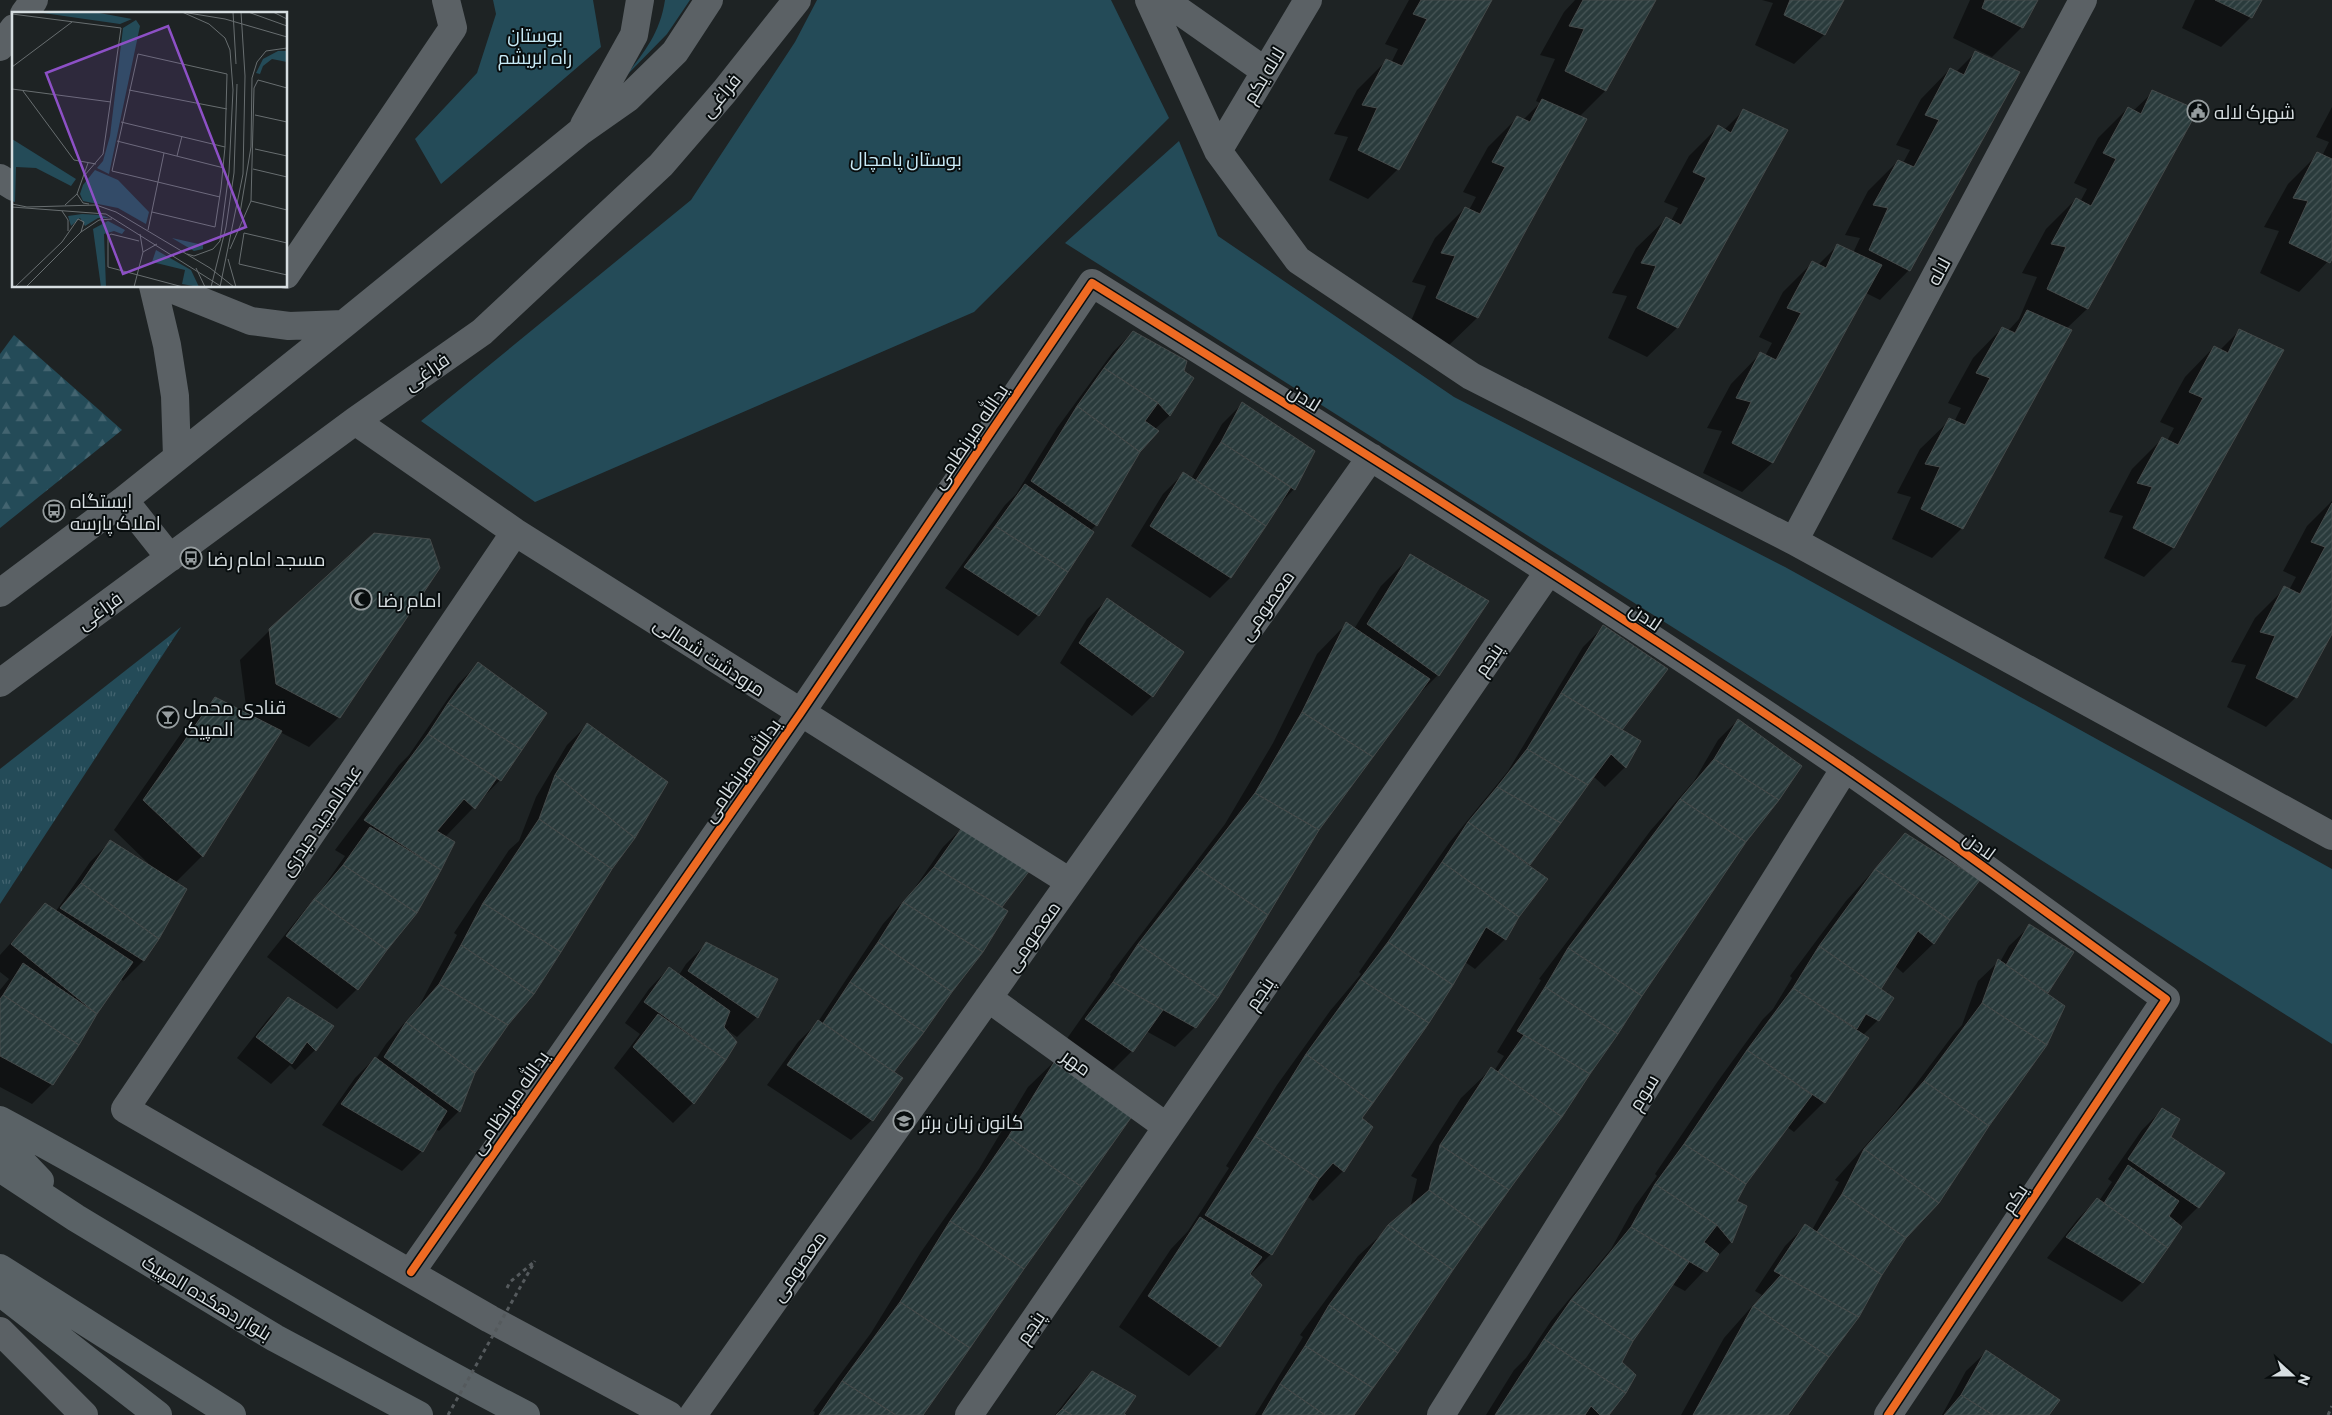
<svg xmlns="http://www.w3.org/2000/svg" width="2332" height="1415" font-family="Commissioner,Cairo,sans-serif">
<style>
.grass{fill:url(#grass-tufts)}
.forest{fill:url(#forest-firs)}
.green{fill:#244b58}
.shadow{fill:#0007}
.building{fill:url(#building-hatch);stroke:#454a4a}
.lines{fill:none;stroke-linecap:round;stroke-linejoin:round}
.path{stroke:#555a5d;stroke-width:3;stroke-dasharray:4 4;stroke-linecap:butt}
.minor{stroke:#5b6165;stroke-width:28}
.major{stroke:#5a6266;stroke-width:28}
.path-bridge{stroke:#555a5d;stroke-width:3;stroke-dasharray:4 4;stroke-linecap:butt}
.cycleway-casing{stroke:#080d0e;stroke-width:11}
.cycleway{stroke:#ed6a23;stroke-width:8}
.labels{text-anchor:middle;dominant-baseline:central;stroke-width:4;stroke-linejoin:round;paint-order:stroke}
.park-label{font-size:19px;fill:#c8eaf6;stroke:#080d0e}
.street-label{font-size:19px;fill:#d7dee1;stroke:#080d0e}
.poi-label{font-size:19px;fill:#d7dee1;stroke:#080d0e;text-anchor:start}
.inset-road{fill:none;stroke:#686e70;stroke-width:1}
.view{fill:#8d50c6;fill-opacity:0.15;stroke:#8d50c6;stroke-width:2.5}
.inset-edge{fill:none;stroke:#d7dee1;stroke-width:2.5}
</style>
<defs>
<pattern id="grass-tufts" width="24" height="20" patternUnits="userSpaceOnUse" patternTransform="scale(1.25)"><rect width="24" height="20" fill="#244b58"/><path d="M3 7l-1-3M5 7V3M7 7l1-3M15 17l-1-3M17 17v-4M19 17l1-3" fill="none" stroke="#436470"/></pattern>
<pattern id="forest-firs" width="22" height="20" patternUnits="userSpaceOnUse" patternTransform="scale(1.25)"><rect width="22" height="20" fill="#244b58"/><path d="M5 1l3.5 6h-7zM16 11l3.5 6h-7z" fill="#436470"/></pattern>
<pattern id="building-hatch" width="6" height="6" patternUnits="userSpaceOnUse" patternTransform="scale(1.25)"><rect width="6" height="6" fill="#2a3b3c"/><path d="M-1 1l2-2M0 6l6-6M5 7l2-2" fill="none" stroke="#485758"/></pattern>
</defs>
<rect width="100%" height="100%" fill="#1e2324"/>
<path class="grass" d="M181,627L0,904V769Z"/>
<path class="forest" d="M14,335L122,430L0,528V354Z"/>
<path class="green" d="M493,0H593L601,47L441,184L415,139L477,73L496,14Z
M665,0H690L667,34L625,77C645,51 660,33 665,0Z
M817,0H1111L1169,118L974,312L535,502L421,421L691,200L795,42Z
M1179,141L1218,236L1454,397L1785,567L2332,869V1044L1065,243Z"/>
<path class="shadow" d="M1409,0H1491L1398,169L1368,199L1329,180L1348,137L1334,134L1357,90L1387,60L1391,63L1398,49L1385,44Z
M1575,0H1655L1605,91L1579,117L1585,120L1477,318L1447,347L1408,328L1426,286L1412,282L1435,238L1465,208L1469,210L1476,197L1463,192L1488,147L1518,117L1523,120L1540,103L1536,101L1555,59L1540,55L1564,12Z
M1762,0H1843L1824,35L1794,64L1755,45L1773,3Z
M1970,0H2037L2022,27L1992,57L1953,38Z
M2195,0H2261L2251,17L2221,47L2182,28Z
M1975,53L1909,270L1880,300L1866,293L1772,463L1742,492L1703,473L1722,431L1707,428L1731,384L1760,354L1765,356L1772,343L1759,337L1783,292L1813,262L1818,265L1837,246L1853,253L1860,238L1845,235L1868,191L1898,161L1903,163L1910,150L1896,145L1921,99L1950,69L1956,72Z
M2153,92L2196,111L2087,309L2066,329L2070,331L1962,528L1932,558L1892,539L1911,497L1897,493L1920,449L1950,420L1954,422L1961,408L1948,403L1973,358L2002,328L2008,331L2019,319L2037,277L2022,273L2046,229L2076,199L2080,202L2087,189L2074,183L2098,138L2128,108L2133,111Z
M2332,107V257L2299,292L2260,273L2279,231L2264,227L2288,184L2318,154L2322,156L2329,142L2316,137Z
M1743,111L1786,130L1677,328L1647,357L1608,338L1627,296L1612,293L1636,248L1666,219L1671,221L1678,208L1664,202L1689,156L1718,127L1724,130Z
M2239,331L2173,548L2144,577L2104,558L2123,516L2109,512L2132,469L2162,439L2167,441L2174,428L2160,422L2185,377L2214,347L2220,350Z
M1133,332L1192,378L1169,416L1155,429L1139,451L1096,525L1090,531L1092,532L1038,615L1018,636L945,588L1005,505L1016,494L1057,428L1113,352Z
M1242,404L1294,489L1278,506L1230,578L1210,598L1131,546L1163,494L1183,474L1191,479L1222,424Z
M2332,501V631L2296,697L2266,727L2227,707L2246,665L2231,662L2255,618L2285,588L2289,590L2296,577L2283,571L2307,526Z
M1411,556L1438,675L1413,700L1318,829L1195,1027L1175,1047L1146,1031L1132,1051L1112,1071L1066,1040L1111,976L1110,975L1225,824L1273,743L1317,654L1346,624L1354,629L1381,586Z
M1108,599L1152,696L1132,716L1060,663L1087,619Z
M1603,627L1620,730L1639,741L1625,767L1605,787L1593,776L1528,866L1518,916L1505,939L1475,969L1465,962L1361,1118L1371,1127L1343,1171L1313,1201L1307,1196L1271,1254L1249,1276L1219,1346L1189,1376L1119,1327L1171,1249L1188,1231L1229,1168L1226,1166L1277,1085L1330,1011L1361,974L1359,972L1449,843L1508,771L1583,647Z
M270,630L339,717L309,747L280,732L202,856L175,883L143,961L123,981L120,978L52,1084L32,1104L0,1087V990L9,979L0,972V955L46,904L56,911L90,862L110,842L153,868L114,830L185,728L215,698L247,714L240,660Z
M478,664L500,780L445,837L454,843L416,912L357,989L337,1009L267,957L324,886L345,856L335,850L399,765L409,755L458,684Z
M1738,720L1745,842L1352,1415H1255L1303,1337L1300,1335L1358,1256L1410,1208L1417,1179L1411,1176L1461,1098L1491,1069L1494,1071L1504,1056L1497,1052L1541,980L1539,979L1651,830L1694,781L1718,740Z
M587,725L610,868L474,1073L459,1111L439,1131L435,1129L422,1151L402,1171L322,1125L355,1078L375,1058L376,1059L386,1044L419,1006L457,935L454,933L509,850L519,841L536,797L567,745Z
M963,827L1029,870L1000,908L893,1072L901,1078L872,1120L851,1140L767,1085L798,1042L818,1022L883,924L914,889L943,847Z
M1906,835L1949,920L1933,944L1903,973L1895,966L1880,989L1878,1020L1863,1035L1824,1102L1794,1132L1787,1127L1745,1183L1735,1201L1746,1207L1731,1242L1685,1291L1672,1284L1632,1341L1620,1362L1607,1415H1486L1514,1370L1526,1358L1551,1321L1611,1249L1635,1206L1657,1176L1655,1174L1718,1081L1763,1019L1773,1009L1792,978L1790,976L1846,901Z
M2030,926L2072,953L2046,993L1858,1317L1786,1415H1681L1724,1338L1762,1295L1755,1291L1785,1246L1805,1226L1812,1230L1839,1182L1835,1180L1895,1112L1953,1035L1962,1025L1978,981L1999,961L2000,962L2009,946Z
M706,944L757,1017L737,1037L724,1028L736,1043L693,1103L673,1123L614,1068L640,1034L625,1023L649,989L669,968L679,975L686,964Z
M288,998L332,1026L315,1050L295,1070L290,1065L271,1084L237,1058L268,1019Z
M1058,1058L1134,1113L922,1415H814L815,1412L813,1411L871,1333L921,1252L979,1169L1028,1087Z
M2162,1110L2169,1137L2198,1207L2179,1226L2142,1282L2122,1302L2047,1258L2077,1220L2097,1199L2099,1201L2112,1182L2108,1179L2142,1130Z
M1987,1351L2047,1415H1942L1966,1371Z
M1092,1373L1123,1415H1055L1072,1393Z"/>
<path class="building" d="M1421,0H1492L1399,170L1358,150L1377,108L1362,105L1386,59L1402,66L1427,19L1413,14Z
M1583,0H1656L1606,91L1565,71L1584,29L1569,26Z
M1790,0H1844L1825,35L1784,15Z
M1985,0H2038L2023,28L1982,8Z
M2215,0H2262L2252,18Z
M1975,51L2020,72L1910,271L1869,250L1888,208L1873,205L1898,160L1914,167L1939,120L1925,115L1950,68L1964,75Z
M2152,90L2198,110L2088,309L2047,289L2066,247L2051,244L2076,198L2091,206L2116,159L2103,153L2128,107L2141,114Z
M1542,99L1587,119L1478,318L1436,298L1455,256L1441,253L1465,207L1480,214L1505,167L1492,162L1517,116L1530,122Z
M1743,109L1788,130L1678,328L1637,308L1656,266L1641,263L1666,217L1681,225L1706,178L1693,172L1718,125L1731,133Z
M2317,152L2332,159V259L2330,263L2289,243L2308,201L2293,198Z
M1837,244L1882,265L1773,463L1732,443L1751,402L1736,398L1760,352L1776,360L1801,313L1787,308L1812,261L1826,268Z
M2027,310L2072,330L1963,529L1921,509L1940,467L1925,464L1949,418L1965,425L1990,378L1976,373L2002,327L2015,333Z
M2239,329L2284,350L2174,548L2133,528L2152,487L2137,483L2162,437L2178,445L2203,398L2189,392L2214,346L2228,353Z
M1133,331L1187,361L1184,371L1194,378L1170,416L1158,403L1104,368Z
M1104,368L1158,403L1145,421L1159,431L1140,452L1077,406Z
M1242,402L1315,451L1295,490L1221,442Z
M1077,406L1140,452L1097,526L1031,481Z
M1221,442L1291,487L1266,526L1196,480Z
M1183,472L1266,526L1231,578L1150,526Z
M1025,484L1094,532L1068,572L995,526Z
M2332,503V634L2297,698L2256,678L2275,636L2260,632L2284,586L2300,594L2325,547L2311,542Z
M995,526L1068,572L1039,616L964,567Z
M374,533L430,539L440,568L340,718L276,684L269,629Z
M1410,554L1489,601L1439,676L1367,624Z
M1107,598L1184,652L1153,697L1079,643Z
M1346,622L1430,679L1373,757L1302,712Z
M1603,625L1668,669L1622,730L1561,693Z
M478,662L547,713L522,750L448,703Z
M1561,693L1641,741L1626,768L1611,754L1588,785L1527,749Z
M215,697L282,731L203,857L143,800Z
M448,703L522,750L501,781L428,734Z
M1302,712L1373,757L1319,830L1255,793Z
M1738,719L1802,766L1779,800L1714,759Z
M587,723L668,782L635,838L555,775Z
M428,734L497,778L475,809L464,799L437,831L455,842L441,870L364,820Z
M1527,749L1588,785L1561,823L1497,787Z
M1714,759L1779,800L1746,842L1680,799Z
M555,775L635,838L612,869L539,819Z
M1497,787L1561,823L1530,865L1468,822Z
M1255,793L1319,830L1268,915L1197,868Z
M1680,799L1746,842L1642,996L1568,948Z
M539,819L612,869L561,952L483,903Z
M1468,822L1548,879L1519,917L1442,862Z
M963,826L1030,870L1002,907L934,867Z
M370,827L441,870L417,913L343,865Z
M1905,833L1980,880L1950,920L1875,869Z
M110,840L187,889L159,939L81,883Z
M1442,862L1519,917L1506,940L1486,927L1453,985L1388,942Z
M343,865L417,913L387,950L314,899Z
M934,867L1008,911L983,952L903,902Z
M1197,868L1268,915L1218,998L1138,944Z
M1875,869L1950,920L1934,944L1918,931L1881,989L1819,946Z
M81,883L159,939L144,961L60,908Z
M314,899L387,950L358,990L286,936Z
M903,902L983,952L952,992L878,942Z
M45,903L133,962L97,1014L11,944Z
M483,903L561,952L534,994L461,945Z
M2029,924L2074,952L2048,993L2006,965Z
M706,942L778,979L758,1018L688,971Z
M878,942L952,992L924,1032L850,982Z
M1388,942L1453,985L1429,1023L1360,979Z
M1138,944L1218,998L1196,1028L1113,982Z
M461,945L534,994L508,1025L439,984Z
M1819,946L1894,998L1879,1021L1866,1014L1857,1029L1793,988Z
M1568,948L1642,996L1618,1034L1545,987Z
M1998,959L2065,1006L2047,1045L1982,1003Z
M23,963L97,1014L79,1045L3,995Z
M669,967L730,1011L724,1027L737,1042L726,1060L644,1002Z
M1360,979L1429,1023L1373,1103L1306,1054Z
M850,982L924,1032L894,1072L823,1023Z
M1113,982L1163,1010L1133,1052L1085,1019Z
M439,984L508,1025L475,1073L406,1022Z
M1545,987L1618,1034L1590,1074L1517,1031Z
M1793,988L1869,1038L1825,1103L1747,1050Z
M3,995L79,1045L53,1085L0,1056V999Z
M288,997L334,1026L316,1051L307,1042L292,1064L256,1037Z
M1982,1003L2047,1045L1989,1126L1924,1081Z
M658,1014L726,1060L694,1104L633,1047Z
M818,1020L903,1078L873,1121L787,1065Z
M406,1022L475,1073L460,1112L384,1057Z
M1524,1035L1590,1074L1562,1117L1498,1072Z
M1747,1050L1812,1095L1746,1184L1684,1144Z
M1306,1054L1373,1103L1362,1118L1373,1127L1344,1172L1333,1163L1319,1179L1255,1136Z
M1058,1056L1135,1112L1082,1187L1008,1137Z
M375,1057L447,1111L423,1152L341,1104Z
M1491,1067L1562,1117L1509,1190L1440,1145Z
M1924,1081L1989,1126L1939,1203L1864,1149Z
M2162,1108L2180,1119L2171,1137L2225,1173L2199,1208L2128,1159Z
M1255,1136L1319,1179L1272,1255L1205,1215Z
M1008,1137L1082,1187L1024,1269L950,1221Z
M1684,1144L1746,1184L1737,1201L1747,1206L1732,1243L1717,1225L1655,1184Z
M1440,1145L1509,1190L1482,1228L1429,1190Z
M1864,1149L1939,1203L1906,1238L1842,1194Z
M2128,1165L2179,1201L2169,1216L2182,1227L2168,1248L2104,1203Z
M1655,1184L1717,1225L1704,1242L1719,1254L1707,1272L1631,1227Z
M1429,1190L1482,1228L1453,1270L1388,1225Z
M1842,1194L1906,1238L1882,1275L1817,1232Z
M2097,1198L2168,1248L2143,1283L2066,1237Z
M1200,1217L1262,1257L1250,1274L1262,1285L1220,1347L1148,1296Z
M950,1221L1024,1269L970,1348L900,1302Z
M1805,1224L1882,1275L1859,1317L1774,1271Z
M1388,1225L1453,1270L1398,1353L1329,1305Z
M1631,1227L1689,1262L1633,1341L1571,1300Z
M1781,1275L1859,1317L1829,1357L1753,1306Z
M1571,1300L1633,1341L1622,1362L1636,1375L1626,1393L1544,1339Z
M900,1302L970,1348L923,1415H896L842,1381Z
M1329,1305L1398,1353L1373,1388L1305,1346Z
M1753,1306L1829,1357L1788,1415H1693Z
M1544,1339L1626,1393L1609,1415H1600L1591,1406L1585,1415H1495Z
M1305,1346L1373,1388L1354,1415H1325L1280,1384Z
M1986,1350L2060,1400L2049,1415H1993L1961,1395Z
M1092,1371L1136,1396L1124,1414L1126,1415H1072L1062,1409Z
M842,1381L896,1415H819Z
M1280,1384L1325,1415H1262Z
M1961,1395L1993,1415H1944Z
M1062,1409L1072,1415H1056Z"/>
<g class="lines">
<path class="path" d="M507,1288L510,1282L535,1261
M2328,1415L2332,1406"/>
<path class="minor" d="M1149,0L1218,151L1298,260L1471,376L1794,541L2332,836
M1164,0L1265,71
M24,14L34,0
M0,47L14,28
M584,125L634,35L640,0
M1218,151L1308,0
M0,178L14,187
M286,275L453,28L446,0
M153,286L167,345L175,396L177,457
M164,286L251,321L289,326L344,324
M355,421L515,532L1070,882
M124,500L170,558
M515,532L125,1109L490,1319L669,1415
M1794,541L2083,0
M0,593L124,500L344,324L581,131L628,98L675,52L709,0
M0,683L355,421L482,332L661,165L724,92L797,0
M988,998L1167,1127
M411,1272L800,714L1092,283C1346,441 1599,599 1845,768C1953,843 2059,922 2166,999L1888,1415
M0,1331L84,1415
M693,1415L1371,457
M969,1415L1549,571
M1441,1415L1845,768"/>
<path class="major" d="M0,1120C178,1215 347,1323 526,1415
M0,1139L40,1181
M0,1168L76,1218L275,1338L419,1415
M0,1268L232,1415
M0,1292L158,1415"/>
<path class="path-bridge" d="M448,1415L535,1261"/>
<g class="cycleway-casing">
<path id="cycleway" d="M411,1272L800,714L1092,283C1346,441 1599,599 1845,768C1953,843 2059,922 2166,999L1888,1415"/>
</g>
<use href="#cycleway" class="cycleway"/>
</g>
<defs>
<g id="civic-ring" transform="scale(1.125)"><circle r="9.5" fill="#080d0e" stroke="#969d9f" stroke-width="1.5"/><path d="M-.6-6.5H3V-4.5H.6V-3L4-1V1h2V6H-6V1h2V-1L-.6-3ZM-1.2 2.5V6h2.4V2.5Z" fill="#969d9f"/></g>
<g id="bus-ring" transform="scale(1.125)"><circle r="9.5" fill="#080d0e" stroke="#969d9f" stroke-width="1.5"/><path d="M-5-6H5V4H4V6H2V4H-2V6H-4V4H-5ZM-3.5-4V0h7V-4ZM-3.5 1.2v1.5H-2V1.2ZM2 1.2v1.5H3.5V1.2Z" fill="#969d9f"/></g>
<g id="mosque-ring" transform="scale(1.125)"><circle r="9.5" fill="#080d0e" stroke="#969d9f" stroke-width="1.5"/><path d="M3.5-4.9A6 6 0 1 0 3.5 4.9A5 5 0 1 1 3.5-4.9Z" fill="#969d9f"/></g>
<g id="bar-ring" transform="scale(1.125)"><circle r="9.5" fill="#080d0e" stroke="#969d9f" stroke-width="1.5"/><path d="M-6-5H6L.8 .8V4.5H3.5V6h-7V4.5H-.8V.8Z" fill="#969d9f"/></g>
<g id="school-ring" transform="scale(1.125)"><circle r="9.5" fill="#080d0e" stroke="#969d9f" stroke-width="1.5"/><path d="M0-5L7-2L0 1L-7-2ZM-4 1L0 2.5L4 1V4Q0 6-4 4Z" fill="#969d9f"/></g>
</defs>
<g fill-rule="evenodd">
<use href="#civic-ring" x="2198" y="111"/>
<use href="#bus-ring" x="54" y="511"/>
<use href="#bus-ring" x="191" y="558"/>
<use href="#mosque-ring" x="361" y="599"/>
<use href="#bar-ring" x="168" y="717"/>
<use href="#school-ring" x="904" y="1121"/>
</g>
<g class="labels">
<g class="park-label">
<text x="535" y="34">بوستان<tspan x="535" dy="22">راه ابریشم</tspan></text>
<text x="906" y="158">بوستان پامچال</text>
</g>
<g class="street-label">
<text transform="translate(1263 75) rotate(-59)">لاله یکم</text>
<text transform="translate(720 95) rotate(-50)">فراغی</text>
<text transform="translate(1938 271) rotate(-62)">لاله</text>
<text transform="translate(426 371) rotate(-35)">فراغی</text>
<text transform="translate(1305 397) rotate(32)">لادن</text>
<text transform="translate(969 436) rotate(-56)">یدالله میرنظامی</text>
<text transform="translate(1266 605) rotate(-55)">معصومی</text>
<text transform="translate(99 610) rotate(-36)">فراغی</text>
<text transform="translate(1646 616) rotate(34)">لادن</text>
<text transform="translate(710 656) rotate(33)">مرودشت شمالی</text>
<text transform="translate(1488 659) rotate(-56)">پنجم</text>
<text transform="translate(741 770) rotate(-55)">یدالله میرنظامی</text>
<text transform="translate(320 820) rotate(-56)">عبدالمجید حیدری</text>
<text transform="translate(1980 845) rotate(36)">لادن</text>
<text transform="translate(1032 936) rotate(-55)">معصومی</text>
<text transform="translate(1259 993) rotate(-56)">پنجم</text>
<text transform="translate(1077 1062) rotate(36)">مهر</text>
<text transform="translate(1643 1092) rotate(-58)">سوم</text>
<text transform="translate(509 1102) rotate(-55)">یدالله میرنظامی</text>
<text transform="translate(2014 1198) rotate(-56)">یکم</text>
<text transform="translate(798 1266) rotate(-55)">معصومی</text>
<text transform="translate(207 1297) rotate(31)">بلوار دهکده المپیک</text>
<text transform="translate(1030 1327) rotate(-56)">پنجم</text>
</g>
<g class="poi-label">
<text x="2214" y="111">شهرک لاله</text>
<text x="70" y="500">ایستگاه<tspan x="70" dy="22">املاک پارسه</tspan></text>
<text x="207" y="558">مسجد امام رضا</text>
<text x="377" y="599">امام رضا</text>
<text x="184" y="706">قنادی محمل<tspan x="184" dy="22">المپیک</tspan></text>
<text x="920" y="1121">کانون زبان برتر</text>
</g>
</g>
<g transform="translate(12 12)">
<rect width="275" height="275" fill="#1e2324"/>
<path d="M266,39H275V50L260,47L251,54L248,62L244,61L251,47ZM160,226L191,233V237L182,239Z" fill="#244b58"/>
<path d="M144,238L179,258L187,275L170,272L173,258L140,250Z" fill="#244b58"/>
<path d="M24,0H82L120,7L108,12ZM124,8L128,14L97,162L85,156L91,149L98,124L111,16ZM0,127L64,167L59,174L24,156L4,155L3,190L0,189ZM83,158L106,168L137,200L134,212L106,196L71,189L68,182L71,173ZM70,202L89,203L97,206H86L73,214L68,206L59,214L56,204ZM96,209L113,218L110,222L102,219L92,222L94,275H89L81,217Z" fill="#244b58"/>
<path class="inset-road" d="M170,0L197,12L213,26L218,38L221,78L217,160L208,229L201,237L182,244L175,242M170,0L213,7L275,25M221,0L224,52M236,0L275,14M261,0L275,7M0,2L109,16L91,142L72,164M0,55L60,10M0,77L99,90M117,78L215,97M11,79L62,148L84,152M243,103L275,110M109,110L213,135M105,129L212,156M243,137L275,144M165,144L170,124M241,157L275,165M65,182L71,191L77,192M239,189L275,198M0,192L15,195L84,193L104,200L198,256L222,275M53,193L65,182L76,151M0,195L94,202L210,275M50,199L56,208V219M140,200L203,215L209,176L213,135L215,62L126,42L100,159L208,185M228,201L239,135L240,66L245,50L254,39L275,36M136,218L152,141M127,229L99,222L96,224V255L171,275M275,231L232,221L227,252L275,263M218,237L239,189L242,76L246,68L275,76M131,240L145,232M216,247L224,275M184,256L193,275M3,275L50,230L66,207L72,210L69,220M14,275L69,220L87,208L100,207M122,275L131,240L128,222M199,275L214,215L222,161L225,72M208,275L231,162L233,64L229,0"/>
<path class="view" d="M156,14L234,215L111,262L34,61Z"/>
<rect width="275" height="275" class="inset-edge"/>
</g>
<g transform="translate(2292 1375) rotate(111)" stroke="#080d0e" stroke-width="4" paint-order="stroke">
<path d="M0-4L9 19L0 12L-9 19Z" fill="#d7dee1"/>
<text y="-8" font-size="14" font-weight="bold" text-anchor="middle" fill="#d7dee1">N</text>
</g>
</svg>
